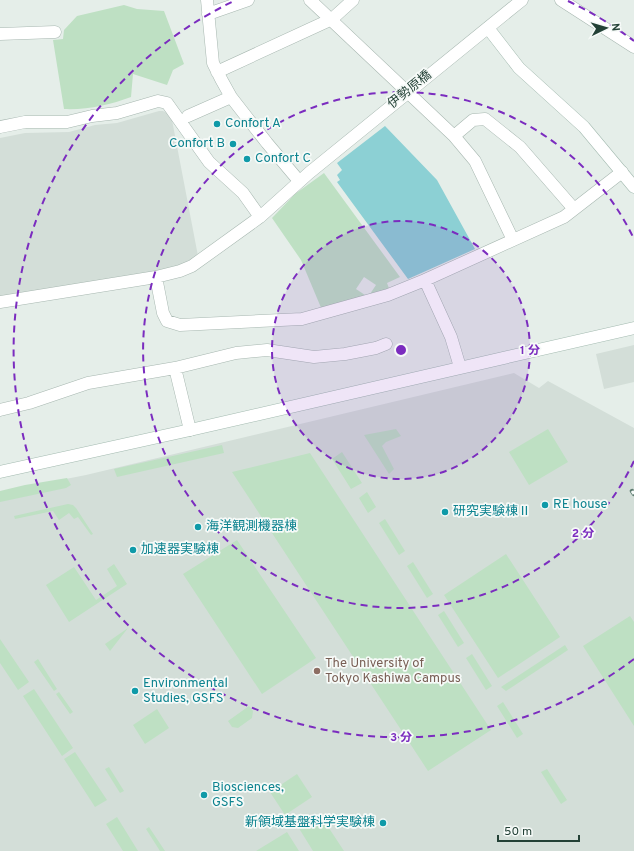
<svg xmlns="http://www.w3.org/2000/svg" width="634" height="851" font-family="Overpass,'Noto Sans JP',sans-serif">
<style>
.built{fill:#d3ded8}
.green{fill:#bee0c3;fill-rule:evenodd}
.water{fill:#8cd0d4}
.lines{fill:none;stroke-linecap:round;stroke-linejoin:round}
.street-casing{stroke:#a7b7b0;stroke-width:13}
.secondary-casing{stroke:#a3bab0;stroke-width:13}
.street{stroke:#fff;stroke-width:12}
.secondary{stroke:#fff;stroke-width:12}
.rail-casing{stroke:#5e7c71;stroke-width:4.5}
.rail{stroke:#f6faf8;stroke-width:3;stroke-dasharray:9;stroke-linecap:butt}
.ring{fill:none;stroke:#7b2cbf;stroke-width:2;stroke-dasharray:7 5}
.culture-dot{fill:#0f9aa8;stroke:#f6faf8;stroke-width:1.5}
.education-dot{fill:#8d6e63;stroke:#f6faf8;stroke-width:1.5}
.labels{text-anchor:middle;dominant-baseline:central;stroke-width:3.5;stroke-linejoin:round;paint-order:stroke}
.street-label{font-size:13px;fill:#234136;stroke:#f6faf8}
.culture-label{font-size:13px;fill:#0d838f;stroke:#f6faf8;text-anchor:start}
.education-label{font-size:13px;fill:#785e54;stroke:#f6faf8;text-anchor:start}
.centre{fill:#7b2cbf;stroke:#f6faf8;stroke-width:2}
.ring-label{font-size:12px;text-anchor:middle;font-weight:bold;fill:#7b2cbf;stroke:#f6faf8;stroke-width:3.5;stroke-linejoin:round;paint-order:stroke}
</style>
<rect width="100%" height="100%" fill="#e5eee9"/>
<path class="built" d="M159,111H163L167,113L172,120L198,256L180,266L167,269L0,298V138L25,133L69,132L95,125L117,123Z
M634,345V382L604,389L596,354Z
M514,373L539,388L548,381L634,428V851H0V492L86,475Z"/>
<path class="green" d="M124,5L137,9L164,11L184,64L173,70L167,85L133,74L131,97C110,105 87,110 64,109L53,40L63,39L64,30L77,16Z
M324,173L400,277L387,283L390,291L322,310L301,260L272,218L295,194ZM364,277L376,285L368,297L356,289Z
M396,429L401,436L386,442L382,446L394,469L389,474L364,435Z
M548,429L568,462L529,485L509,452Z
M222,445L224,453L117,477L114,469Z
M342,452L362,483L351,489L332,459Z
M310,453L491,730L428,771L232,472Z
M67,478L71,485L66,488L0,502V491L25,485Z
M367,492L376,507L368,513L359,498Z
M68,504L73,505L76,508L93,534L91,535L78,517L74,519L69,513L59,520L53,511L15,519L14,516Z
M385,519L405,551L399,555L379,523Z
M237,540L316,658L262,694L183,574Z
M506,554L560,637L498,678L444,595Z
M413,562L433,594L427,598L407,566Z
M114,564L127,584L69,622L46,585L74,567L96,600L117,586L107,569Z
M444,611L464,643L458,647L438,615Z
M630,616L634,622V726L583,646Z
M128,628L110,651L105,644Z
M0,639L29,682L18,690L0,663Z
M565,645L568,650L506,691L501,687Z
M472,654L492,686L486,690L466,658Z
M38,659L57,689L54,691L34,662Z
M34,689L73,748L62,756L23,696Z
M59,692L73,712L70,714L56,694Z
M503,702L523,734L517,738L497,706Z
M249,706L253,711L252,718L238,728L232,727L228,721Z
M157,709L169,728L145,744L133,725Z
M75,752L107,800L95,807L64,759Z
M109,767L124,791L120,793L105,769Z
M547,769L567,800L561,804L541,772Z
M297,774L312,797L285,815L270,792Z
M321,816L344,851H313L300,830L299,827L316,817Z
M117,817L138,851H123L106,824Z
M149,827L165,851H160L146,829Z
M287,832L299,851H256Z"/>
<path class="water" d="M385,126L437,180L475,249L408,279L337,182L340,180L337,175L342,170L337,163Z"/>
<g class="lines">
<g class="street-casing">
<path id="street" d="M207,0L213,63L221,79L231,97L267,143L299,181
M310,0L454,136L475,161L513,240
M561,0L634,47
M208,14L248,0
M0,34L55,32
M217,72L332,19L353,0
M188,116L231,97
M0,127L25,122H67L92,116L117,113L158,101L167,103L209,162L243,193L260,217
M454,136L473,120L485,119L520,147L574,209
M156,277L163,313L167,321L180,325L302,319L388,295L425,280L564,217L622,172
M425,280L451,337L460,367
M0,302L156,277L180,271L192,266L260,217L309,173L522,0
M175,368L190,430
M0,410L29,403L88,383L175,368L236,353L267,350L314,357L345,354L376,348L386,344"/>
</g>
<g class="secondary-casing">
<path id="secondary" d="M488,28L519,68L584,127L634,187
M0,472L190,430L634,328"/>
</g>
<use href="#street" class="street"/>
<use href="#secondary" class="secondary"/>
<g class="rail-casing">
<path id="rail" d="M632,491L634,494"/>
</g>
<use href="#rail" class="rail"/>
</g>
<circle cx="401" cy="350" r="129" fill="#7b2cbf" fill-opacity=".12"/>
<g class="ring">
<circle cx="401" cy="350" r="129"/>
<path d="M634 461A258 258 0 1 1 634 239"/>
<path d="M634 659A387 387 0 1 1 234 1M568 1A387 387 0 0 1 634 41"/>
</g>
<g class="culture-dot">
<circle cx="217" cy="124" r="4"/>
<circle cx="233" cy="144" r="4"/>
<circle cx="247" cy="159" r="4"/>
<circle cx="545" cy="505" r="4"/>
<circle cx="445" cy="512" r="4"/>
<circle cx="198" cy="527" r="4"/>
<circle cx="133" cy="550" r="4"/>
<circle cx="135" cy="691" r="4"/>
<circle cx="204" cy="795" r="4"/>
<circle cx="383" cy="823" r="4"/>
</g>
<circle class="education-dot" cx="317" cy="671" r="4"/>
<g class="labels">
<g class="street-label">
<text transform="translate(410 90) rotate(-39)">伊勢原橋</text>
</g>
<g class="culture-label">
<text x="225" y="124">Confort A</text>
<text x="225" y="144" text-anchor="end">Confort B</text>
<text x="255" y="159">Confort C</text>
<text x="553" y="505">RE house</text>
<text x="453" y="512">研究実験棟Ⅱ</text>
<text x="206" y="527">海洋観測機器棟</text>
<text x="141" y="550">加速器実験棟</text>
<text x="143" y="684">Environmental<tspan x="143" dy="15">Studies, GSFS</tspan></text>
<text x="212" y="788">Biosciences,<tspan x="212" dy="15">GSFS</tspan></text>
<text x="375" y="823" text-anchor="end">新領域基盤科学実験棟</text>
</g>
<g class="education-label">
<text x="325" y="664">The University of<tspan x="325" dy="15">Tokyo Kashiwa Campus</tspan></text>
</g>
</g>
<circle cx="401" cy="350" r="6" class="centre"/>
<g class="ring-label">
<text x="530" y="354">1 分</text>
<text x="583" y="537">2 分</text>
<text x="401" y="741">3 分</text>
</g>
<g transform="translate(606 28) rotate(85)" stroke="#f6faf8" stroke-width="3" paint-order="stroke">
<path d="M0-3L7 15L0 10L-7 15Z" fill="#234136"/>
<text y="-6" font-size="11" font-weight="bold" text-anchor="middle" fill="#234136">N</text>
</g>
<path d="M498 835v6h81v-6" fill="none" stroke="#234136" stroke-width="2"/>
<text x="504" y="835" font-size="12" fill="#234136" stroke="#f6faf8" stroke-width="3" paint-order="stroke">50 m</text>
</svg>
